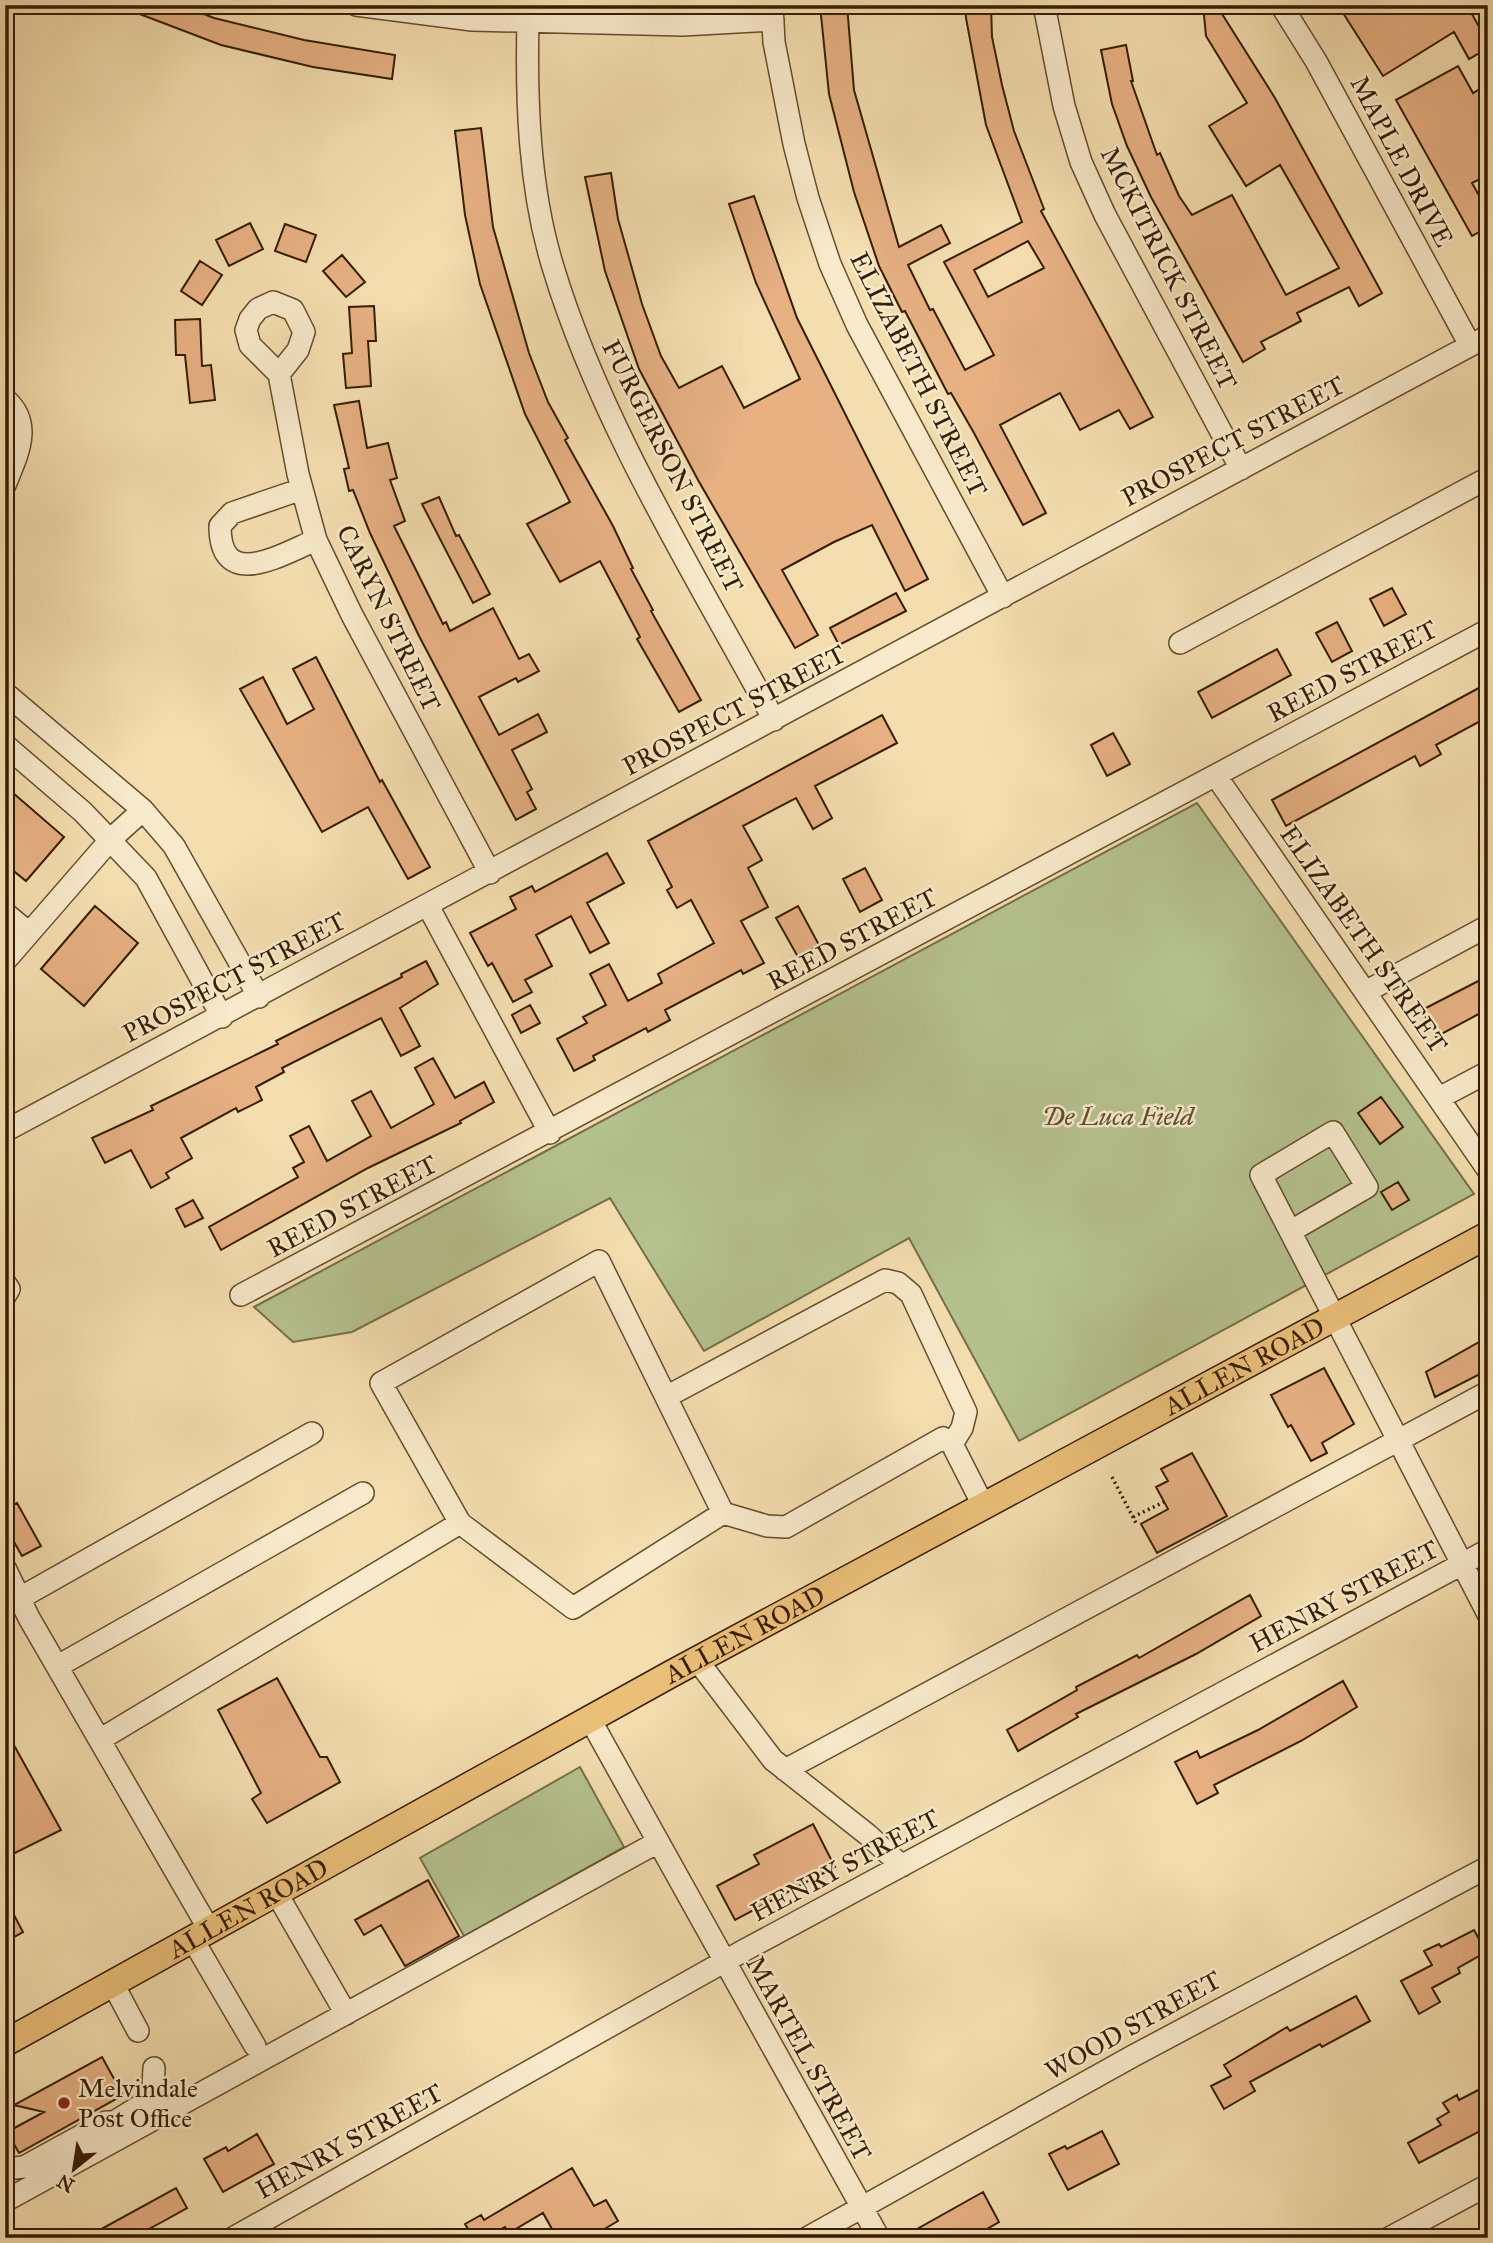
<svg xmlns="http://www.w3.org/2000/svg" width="1493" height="2243" font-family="'IM FELL Great Primer',serif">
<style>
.green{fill:#b5c28f;stroke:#757048;stroke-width:2}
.building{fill:#e7b182;stroke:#351d01;stroke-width:2;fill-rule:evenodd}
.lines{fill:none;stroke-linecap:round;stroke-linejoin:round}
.minor-casing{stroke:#654d2c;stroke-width:24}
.major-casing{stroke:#351d01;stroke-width:29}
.path{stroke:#351d01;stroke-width:3.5;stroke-dasharray:2 3.5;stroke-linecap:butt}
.minor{stroke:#f8eacb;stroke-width:21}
.major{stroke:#eabf78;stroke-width:26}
.poi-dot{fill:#8f2418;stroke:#f8eacb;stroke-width:2.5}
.labels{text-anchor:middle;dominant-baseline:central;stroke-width:5;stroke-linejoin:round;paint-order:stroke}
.street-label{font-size:26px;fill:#351d01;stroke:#f8eacb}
.park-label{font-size:26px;font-style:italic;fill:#5b4f2c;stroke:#f8eacb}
.poi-label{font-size:26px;fill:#351d01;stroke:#f8eacb;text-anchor:start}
</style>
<rect width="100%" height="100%" fill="#f4deaf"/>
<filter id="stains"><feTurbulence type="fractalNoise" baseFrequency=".00286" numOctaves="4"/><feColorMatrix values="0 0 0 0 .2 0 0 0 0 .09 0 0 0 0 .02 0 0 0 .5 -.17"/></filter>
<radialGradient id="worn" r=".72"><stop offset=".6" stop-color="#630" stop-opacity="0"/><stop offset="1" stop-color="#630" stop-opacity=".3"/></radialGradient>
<path class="green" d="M1197,803L1474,1194L1019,1441L909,1238L704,1351L610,1198L352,1332L293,1342L254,1307Z
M580,1767L624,1847L464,1936L420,1858Z"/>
<path class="building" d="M116,5H181L214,18L304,40L395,55L392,79L313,67L221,45Z
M820,5H847L854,90L899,247L941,225L950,243L908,265L930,310L933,309L965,370L994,355L944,262L1022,222L986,125L966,18L965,5H991L992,37L1002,85L1014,131L1044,209L1041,211L1153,417L1130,429L1119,410L1080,430L1060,393L1000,425L1046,513L1023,525L974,433L951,393L948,394L905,311L902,312L879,266L854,192L829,94ZM1028,241L1044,268L988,297L974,270Z
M1338,5H1467L1488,43V48L1469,59L1454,32L1383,76Z
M1217,6L1275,98L1382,293L1359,306L1349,287L1297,313L1301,321L1261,342L1265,349L1243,362L1151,197L1127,146L1112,104L1101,50L1126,45L1133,81H1131L1157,155L1160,153L1179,196L1192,215L1232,195L1286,295L1339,268L1280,165L1246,186L1209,126L1247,103L1206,36L1204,15Z
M1458,66L1473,93L1488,84V175L1472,183L1488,212V227L1472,236L1396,100Z
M481,128L493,227L529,353L548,402L568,438L565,440L613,526L633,568L631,569L653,610L651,611L701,700L679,712L637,639L640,637L600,561L560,582L527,524L570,502L525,414L480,284L465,215L455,131Z
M611,173L618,219L642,304L661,356L679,388L722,366L744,408L800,379L756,283L729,204L754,196L797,318L928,579L905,591L872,525L834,542L782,570L818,635L795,648L698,480L639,369L605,271L585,177Z
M250,223L263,249L229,266L216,240Z
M285,224L316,235L306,262L275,251Z
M342,255L365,282L346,297L323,271Z
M200,261L222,275L202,305L181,291Z
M374,306L376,341H368L371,386L346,388L343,354L352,353L349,307Z
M200,319L202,366L211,365L215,400L190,403L185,355H176L175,320Z
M359,401L367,448L388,443L397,478L390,480L405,521L394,526L443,624L446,622L450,631L493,608L519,659L529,654L539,671L518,682L516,678L479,697L499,735L538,714L547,732L512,750L532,789L527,792L536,809L516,820L419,636L370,533L353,490L349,491L344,469L349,468L334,405Z
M439,497L456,536L459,535L490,594L473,603L422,504Z
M1392,588L1406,614L1384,626L1370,599Z
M896,593L906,611L839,645L830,628Z
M1337,622L1352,651L1332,662L1316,633Z
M1277,649L1291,675L1212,718L1198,692Z
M316,657L380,782L382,780L430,867L408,879L368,807L322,832L240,689L263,677L287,724L314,709L293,669Z
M1488,683V717L1436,745L1441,754L1420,766L1415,756L1286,826L1272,800Z
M882,715L897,743L815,786L832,818L813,829L796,798L743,826L762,860L748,868L768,907L741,921L764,963L743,974L741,970L665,1010L670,1020L648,1032L646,1028L593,1056L595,1060L574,1071L557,1039L587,1023L583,1017L606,1005L590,974L609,964L628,1001L662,983L658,974L714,943L691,900L677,908L667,890L672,887L648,841Z
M1113,733L1130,764L1107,776L1091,745Z
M5,786L64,837L26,881L5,864Z
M607,853L624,883L587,903L609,943L590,953L571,916L536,935L552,966L525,980L532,992L513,1002L492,963L488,966L470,933L516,909L510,897L532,886L535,892Z
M865,868L882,900L860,912L843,879Z
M95,906L138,943L84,1006L41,969Z
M798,906L819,945L798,957L776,918Z
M426,961L438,984L400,1008L420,1046L401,1056L381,1018L282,1068L284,1072L256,1087L262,1100L238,1112L236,1108L181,1138L192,1158L166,1173L169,1178L151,1188L131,1150L105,1163L92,1138L153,1110L151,1106L278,1044L276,1041L402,977L401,974Z
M1488,976V1009L1436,1037L1422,1010Z
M530,1005L540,1023L521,1033L512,1015Z
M433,1058L455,1098L484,1082L494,1102L460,1121L461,1123L368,1168L221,1250L209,1227L298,1177L293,1168L304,1162L290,1136L309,1126L327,1161L371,1136L352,1101L371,1091L391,1128L434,1104L415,1068Z
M1381,1097L1403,1127L1380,1144L1358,1113Z
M1398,1182L1409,1200L1392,1210L1381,1192Z
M193,1200L203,1218L185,1227L176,1209Z
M1488,1337V1370L1435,1397L1426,1372Z
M1324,1368L1354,1424L1322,1443L1327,1453L1311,1461L1291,1425L1288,1427L1271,1395Z
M1192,1453L1227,1516L1157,1553L1141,1524L1168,1509L1156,1487L1168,1481L1161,1469Z
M17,1503L41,1546L22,1556L5,1526V1510Z
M1250,1595L1261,1616L1196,1654L1076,1714L1078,1717L1018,1751L1007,1730L1077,1690L1076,1687L1137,1655L1139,1658Z
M277,1678L320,1757H327L340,1782L267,1823L252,1799L261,1793L218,1710Z
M1343,1681L1357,1707L1301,1741L1214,1785L1218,1793L1197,1804L1175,1762L1197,1751L1200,1758L1258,1730Z
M5,1729L61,1830L5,1858Z
M813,1824L835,1867L735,1920L717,1886L759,1864L754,1855Z
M428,1880L459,1936L405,1966L381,1925L364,1935L355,1920Z
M5,1898L23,1932L5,1942Z
M1474,1930L1486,1952L1458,1968L1460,1973L1432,1988L1440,2002L1419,2014L1401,1981L1432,1965L1424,1951L1439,1944L1441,1947Z
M1356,1996L1370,2021L1322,2047L1320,2044L1250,2082L1255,2091L1224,2109L1211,2086L1231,2076L1224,2065L1287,2027L1290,2031Z
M102,2057L123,2095L19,2153L7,2132L44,2112L14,2105Z
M1488,2085V2127L1419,2163L1408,2143L1441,2125L1437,2119L1449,2112L1443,2103L1457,2095L1459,2100Z
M1102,2131L1119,2164L1068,2190L1049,2154L1065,2146L1067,2149Z
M257,2134L274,2164L223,2192L204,2159L226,2147L228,2151Z
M572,2168L594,2206L606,2200L618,2221L589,2238H557L543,2213L509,2233L505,2227L492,2234L494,2238H455L468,2229L465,2224L481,2215L484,2220Z
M176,2188L187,2208L162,2222L132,2238H85Z
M983,2192L999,2222L971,2238H901Z"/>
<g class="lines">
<g class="minor-casing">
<path id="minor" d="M356,5L472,20L683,25L773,20
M772,5L774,42L794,144L808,198L830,264L857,325L1003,597
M1044,5L1064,106L1081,162L1105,215L1241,469
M1281,5L1316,61L1470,345
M528,20C526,101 529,189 553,267C600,423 696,576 774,720
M279,374L298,350L304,332L293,310L273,302L258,309L250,319L246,330L250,345L279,374L298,474L316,540L352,615L490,873
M5,399C34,424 17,455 5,485
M302,489L232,513L220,526C220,593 282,554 316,540
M1180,643L1488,478
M5,693L143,810L174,846L259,997
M5,745L83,812L146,878L222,1017
M1216,776L1488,1170
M428,906L550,1133
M5,913L29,933
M5,961L111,839L143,810
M1367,991L1488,926
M1441,1097L1488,1072
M5,1131L1488,336
M1291,1231L1367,1187L1333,1132L1261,1175L1488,1614
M5,1283L9,1289L5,1296
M241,1295L1488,630
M666,1397L885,1280L898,1283L911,1294L966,1412L962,1428L952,1444
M723,1513L767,1526L786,1527L943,1438L952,1444L983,1505
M5,1568L29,1618L210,1931
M20,1598L312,1433
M697,1660L773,1760L868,1835L902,1866
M58,1666L363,1493
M591,1721L879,2238
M101,1739L460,1523L573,1608L723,1513L599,1261L381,1383L460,1523
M785,1770L1488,1392
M277,1894L346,2014
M193,1940L255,2046
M113,1984L138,2031
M5,2169L24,2167L106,2122H114L158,2095L153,2087L154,2068
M5,2201L658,1842
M233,2238L743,1951L1488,1550
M807,2238L1133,2056L1488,1867
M1389,2238L1488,2185"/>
</g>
<g class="major-casing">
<g id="major">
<path id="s1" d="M5,2043L671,1674L1488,1235"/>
</g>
</g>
<path class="path" d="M1112,1477L1137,1525
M1133,1517L1164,1502"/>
<use href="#minor" class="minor"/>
<use href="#major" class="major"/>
</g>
<circle class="poi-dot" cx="64" cy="2103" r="7"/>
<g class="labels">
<g class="street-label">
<text transform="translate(1402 161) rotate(62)">MAPLE DRIVE</text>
<text transform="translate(1169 268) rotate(63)">MCKITRICK STREET</text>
<text transform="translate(919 374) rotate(63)">ELIZABETH STREET</text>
<text transform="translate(1233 441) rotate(-28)">PROSPECT STREET</text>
<text transform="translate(673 466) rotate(63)">FURGERSON STREET</text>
<text transform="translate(389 618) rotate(64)">CARYN STREET</text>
<text transform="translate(1352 671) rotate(-28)">REED STREET</text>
<text transform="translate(734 710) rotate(-28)">PROSPECT STREET</text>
<text transform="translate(852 939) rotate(-28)">REED STREET</text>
<text transform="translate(1364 939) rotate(55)">ELIZABETH STREET</text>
<text transform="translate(234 977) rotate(-28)">PROSPECT STREET</text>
<text transform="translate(352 1206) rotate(-28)">REED STREET</text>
<text stroke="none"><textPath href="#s1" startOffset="1412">ALLEN ROAD</textPath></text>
<text transform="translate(1344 1596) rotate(-28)">HENRY STREET</text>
<text stroke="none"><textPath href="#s1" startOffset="845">ALLEN ROAD</textPath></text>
<text transform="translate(845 1865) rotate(-28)">HENRY STREET</text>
<text stroke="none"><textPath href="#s1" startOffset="278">ALLEN ROAD</textPath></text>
<text transform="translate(1133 2025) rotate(-29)">WOOD STREET</text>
<text transform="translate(809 2058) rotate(61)">MARTEL STREET</text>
<text transform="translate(349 2141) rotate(-29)">HENRY STREET</text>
</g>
<g class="park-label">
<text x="1118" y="1116">De Luca Field</text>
</g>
<g class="poi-label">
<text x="78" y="2088">Melvindale<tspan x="78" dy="30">Post Office</tspan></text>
</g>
</g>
<rect width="1493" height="2243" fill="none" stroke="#f4deaf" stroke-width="28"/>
<rect x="7" y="7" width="1479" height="2229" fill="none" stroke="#351d01" stroke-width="3.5"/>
<rect x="14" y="14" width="1465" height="2215" fill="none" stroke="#351d01" stroke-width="2"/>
<g transform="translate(74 2169) rotate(210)" stroke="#f8eacb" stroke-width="5" paint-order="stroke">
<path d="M0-5L12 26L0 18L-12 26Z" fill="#351d01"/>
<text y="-10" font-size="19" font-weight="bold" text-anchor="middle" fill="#351d01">N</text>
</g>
<rect width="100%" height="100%" filter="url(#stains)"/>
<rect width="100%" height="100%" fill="url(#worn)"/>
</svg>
